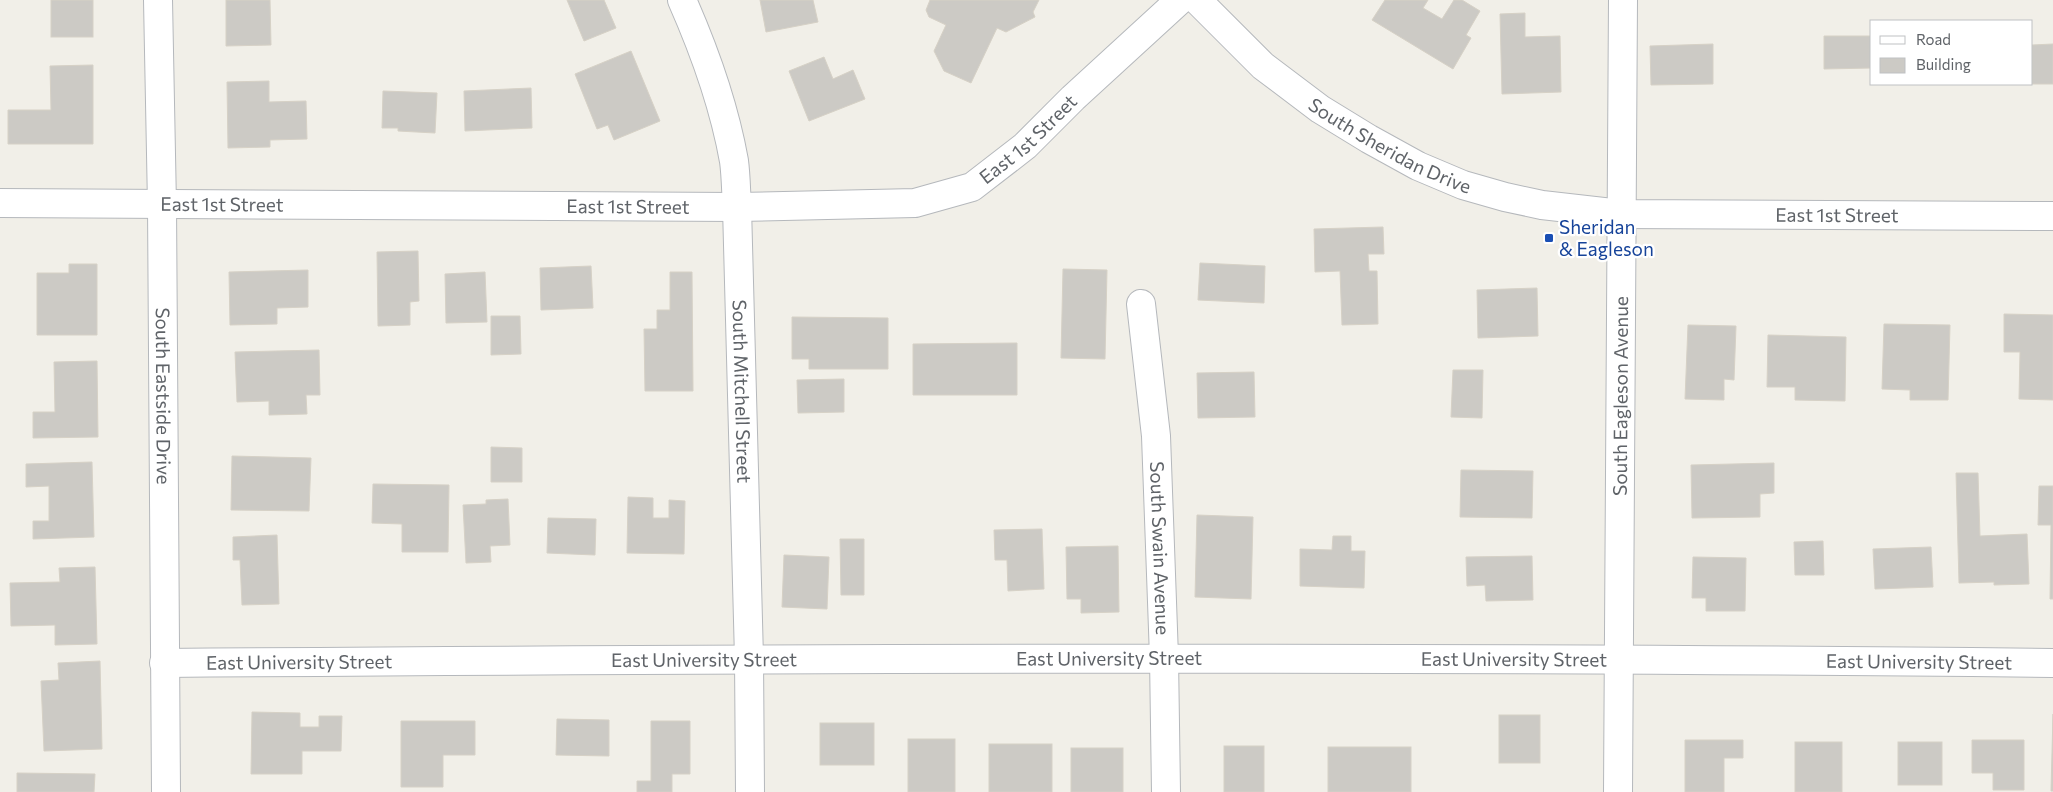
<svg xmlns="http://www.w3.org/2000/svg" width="2053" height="792" viewBox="0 0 2053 792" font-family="Commissioner,sans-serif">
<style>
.building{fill:#cccac5;stroke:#d6d1c6}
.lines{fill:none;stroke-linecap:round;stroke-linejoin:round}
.street-casing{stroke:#b5b8bc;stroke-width:30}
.street{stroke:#fff;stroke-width:28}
.transit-dot{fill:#1a4fb4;stroke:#fff;stroke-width:2}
.labels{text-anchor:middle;stroke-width:4.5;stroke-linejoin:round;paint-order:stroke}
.street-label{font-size:19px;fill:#5f6368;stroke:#fff}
.transit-label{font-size:19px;fill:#164399;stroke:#fff;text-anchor:start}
</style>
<rect width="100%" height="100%" fill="#f1efe8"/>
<g class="building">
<rect x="51" y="0" width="42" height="37"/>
<polygon points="226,0 270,0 271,45 226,46"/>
<polygon points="567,0 604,0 616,28 584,41"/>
<polygon points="760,0 813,0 818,22 766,32"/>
<polygon points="930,0 1039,0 1033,12 1035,17 1006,32 997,28 971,83 944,71 934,51 946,25 929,17 926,10"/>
<polygon points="1385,0 1428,0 1423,8 1442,19 1454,0 1462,0 1480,11 1466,35 1471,38 1453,69 1372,20"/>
<polygon points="1525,13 1525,37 1560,36 1561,92 1502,94 1500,14"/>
<polygon points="1824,36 1872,36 1872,68 1824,69"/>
<polygon points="1713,44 1713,84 1651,85 1650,46"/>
<polygon points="2053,44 2053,84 2028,84 2032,84 2032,45"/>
<polygon points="631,51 660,121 614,140 608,125 597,129 575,74"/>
<polygon points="824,57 833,79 853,70 865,99 809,121 789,71"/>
<polygon points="93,65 93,144 8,144 8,110 51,110 50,66"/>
<polygon points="269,81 269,102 306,101 307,139 270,140 270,147 228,148 227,82"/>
<polygon points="531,88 532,128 465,131 464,91"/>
<polygon points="383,91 437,93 435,133 398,131 398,128 382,128"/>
<polygon points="1383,227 1384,254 1368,254 1369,271 1377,271 1378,324 1342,325 1340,271 1315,272 1314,229"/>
<polygon points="418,251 419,301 410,302 410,325 378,326 377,252"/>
<polygon points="1200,263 1265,266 1264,303 1198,300"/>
<polygon points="69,264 97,264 97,335 37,335 37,273 69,273"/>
<polygon points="591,266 593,308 541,310 540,268"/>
<polygon points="1063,269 1107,270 1105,359 1061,358"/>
<polygon points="308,270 308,307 277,308 277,324 230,325 229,272"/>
<polygon points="485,272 487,322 446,323 445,274"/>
<polygon points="670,272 692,272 693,391 645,391 644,329 657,329 657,310 670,310"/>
<polygon points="1537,288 1538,336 1478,338 1477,290"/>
<polygon points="2004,314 2053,315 2053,400 2019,399 2020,352 2004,352"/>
<polygon points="491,316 520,316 521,354 491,355"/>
<polygon points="792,317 888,318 888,369 809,369 809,359 792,359"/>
<polygon points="1884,324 1950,325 1948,400 1910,400 1910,390 1882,389"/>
<polygon points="1688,325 1736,326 1734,380 1724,379 1724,400 1685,399"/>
<polygon points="1768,335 1846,337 1845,401 1795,400 1795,387 1767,387"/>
<polygon points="1017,343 1017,395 913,395 913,344"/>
<polygon points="319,350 320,395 306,395 307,414 269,415 269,401 237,402 235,352"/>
<polygon points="97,361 98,437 33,438 33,412 55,412 54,362"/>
<polygon points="1453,370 1483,370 1482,418 1451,417"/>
<polygon points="1254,372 1255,417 1198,418 1197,373"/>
<polygon points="844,379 844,412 798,413 797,380"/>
<polygon points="491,447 522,448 522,482 491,482"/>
<polygon points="232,456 311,458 309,511 231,510"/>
<polygon points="92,462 94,537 33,539 33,521 49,521 49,486 26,487 26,464"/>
<polygon points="1774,463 1774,493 1760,494 1760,517 1692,518 1691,465"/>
<polygon points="1461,470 1533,471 1532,518 1460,517"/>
<polygon points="1956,473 1978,473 1980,536 2027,534 2029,584 1994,585 1994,582 1959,583"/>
<polygon points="373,484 449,485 448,552 402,552 402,524 372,523"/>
<polygon points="2039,486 2053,486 2053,599 2050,599 2051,525 2038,525"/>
<polygon points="628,497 653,498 653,518 669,518 669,500 685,501 684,554 627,553"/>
<polygon points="508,499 510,545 490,546 491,562 466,563 463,505 486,504 486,500"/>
<polygon points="1197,515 1253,517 1251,599 1195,597"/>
<polygon points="548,518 596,519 595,555 547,553"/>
<polygon points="1042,529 1044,589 1008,591 1007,560 995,560 994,530"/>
<polygon points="277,535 279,604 242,605 240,560 233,560 233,537"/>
<polygon points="1333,536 1351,536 1351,551 1365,551 1364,588 1300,586 1300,549 1332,550"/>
<polygon points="840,539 864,539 864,595 841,595"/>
<polygon points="1823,541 1824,575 1795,575 1794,542"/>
<polygon points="1118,546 1119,612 1081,613 1081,599 1067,599 1066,547"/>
<polygon points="1931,547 1933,587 1875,589 1873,549"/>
<polygon points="784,555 829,557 827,609 782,607"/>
<polygon points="1532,556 1533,600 1486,601 1485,585 1467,586 1466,557"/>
<polygon points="1693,557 1746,558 1745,611 1706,611 1706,598 1692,598"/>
<polygon points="95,567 97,644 55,645 55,625 11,626 10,583 60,582 59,568"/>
<polygon points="100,661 102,749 44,751 41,681 59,680 58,663"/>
<polygon points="252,712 300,713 300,727 319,727 319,716 342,716 341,751 302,751 302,774 251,774"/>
<polygon points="2053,714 2053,791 2051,791"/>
<rect x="1499" y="715" width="41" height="48"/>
<polygon points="557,719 609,720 609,756 556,755"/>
<polygon points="401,721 475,721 475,755 443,755 443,787 401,787"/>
<polygon points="651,721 690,721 690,774 672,774 672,792 637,792 637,781 651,781"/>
<rect x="820" y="723" width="54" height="42"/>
<rect x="908" y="739" width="47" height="53"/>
<polygon points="1685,740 1743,740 1743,758 1724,758 1724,792 1685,792"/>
<polygon points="1972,740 2024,740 2024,790 1993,790 1993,773 1972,773"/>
<rect x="1795" y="742" width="47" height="50"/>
<rect x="1898" y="742" width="44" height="43"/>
<rect x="989" y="744" width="63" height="48"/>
<rect x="1224" y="746" width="40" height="46"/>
<rect x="1328" y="747" width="83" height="45"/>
<rect x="1071" y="748" width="52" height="44"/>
<polygon points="17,773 95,774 94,792 17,792"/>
</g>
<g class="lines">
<defs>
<g id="street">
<path id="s1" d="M158,0L162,205L166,792"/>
<path id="s2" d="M682,0C705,52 724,105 734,161C736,176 736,192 737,207L749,658L750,792"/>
<path id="s3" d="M1197,0L1263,66L1320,109L1369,139L1418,166L1463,185L1505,197L1542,205L1621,214L2053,216"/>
<path id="s4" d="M0,203L737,207L915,203L972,187L1025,146L1073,98L1180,0"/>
<path id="s5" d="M1141,304L1156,436L1164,657L1166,792"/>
<path id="s6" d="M164,663C794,658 1423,656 2053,663"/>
<path id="s7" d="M1618,792L1623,0"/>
</g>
</defs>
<use href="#street" class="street-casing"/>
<use href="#street" class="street"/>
</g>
<rect class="transit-dot" x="1544" y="233" width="10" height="10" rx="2.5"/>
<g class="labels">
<g class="street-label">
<text dy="7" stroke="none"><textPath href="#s4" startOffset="1048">East 1st Street</textPath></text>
<text dy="7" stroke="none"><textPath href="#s3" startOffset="244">South Sheridan Drive</textPath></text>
<text dy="7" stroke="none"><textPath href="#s4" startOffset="222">East 1st Street</textPath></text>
<text dy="7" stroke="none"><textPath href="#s4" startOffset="628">East 1st Street</textPath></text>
<text dy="7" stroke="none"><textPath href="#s3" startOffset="704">East 1st Street</textPath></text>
<text dy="7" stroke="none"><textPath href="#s2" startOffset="400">South Mitchell Street</textPath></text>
<text dy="7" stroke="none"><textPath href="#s1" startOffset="396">South Eastside Drive</textPath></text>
<text dy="7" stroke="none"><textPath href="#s7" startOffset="396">South Eagleson Avenue</textPath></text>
<text dy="7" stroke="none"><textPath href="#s5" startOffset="245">South Swain Avenue</textPath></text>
<text dy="7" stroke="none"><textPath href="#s6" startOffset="945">East University Street</textPath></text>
<text dy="7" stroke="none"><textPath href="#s6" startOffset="1350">East University Street</textPath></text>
<text dy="7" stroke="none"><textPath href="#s6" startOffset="540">East University Street</textPath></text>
<text dy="7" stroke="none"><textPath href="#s6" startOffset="1755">East University Street</textPath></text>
<text dy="7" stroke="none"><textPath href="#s6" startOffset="135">East University Street</textPath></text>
</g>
<g class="transit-label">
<text x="1559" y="234">Sheridan<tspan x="1559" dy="22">&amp; Eagleson</tspan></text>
</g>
</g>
<rect x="1870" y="20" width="162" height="65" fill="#ffffff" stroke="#bfc1c3"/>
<rect x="1880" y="36" width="25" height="8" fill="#ffffff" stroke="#bfc1c3"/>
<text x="1916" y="45" font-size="15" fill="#5f6368">Road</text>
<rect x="1880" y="58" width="25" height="15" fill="#cccac5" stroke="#bfc1c3"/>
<text x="1916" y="70" font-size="15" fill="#5f6368">Building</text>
</svg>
